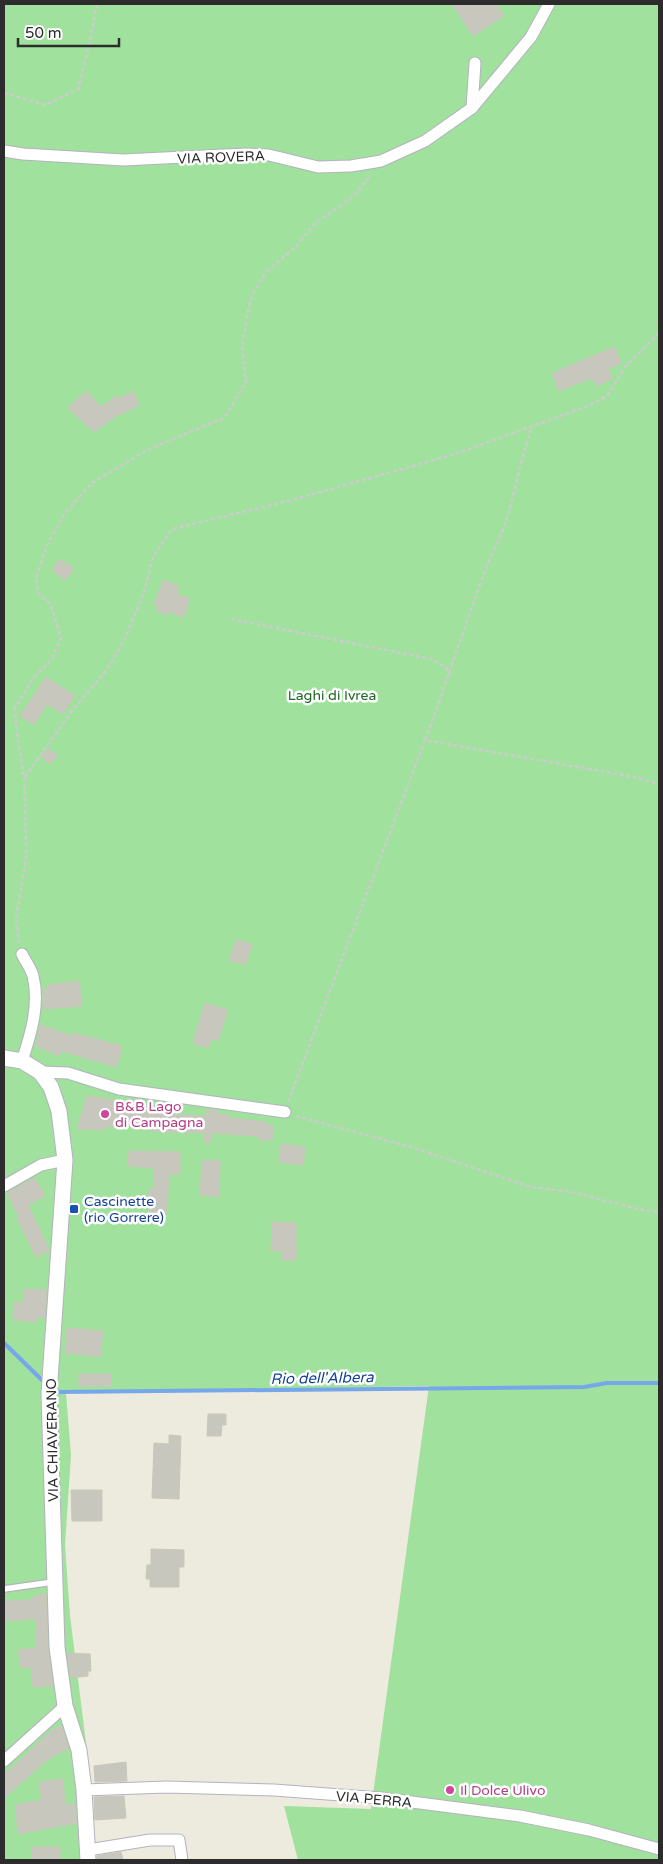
<svg xmlns="http://www.w3.org/2000/svg" width="663" height="1864" viewBox="0 0 663 1864" font-family="'Varela Round',sans-serif">
<style>
.green{fill:#9fe19d}
.lines{fill:none;stroke-linecap:round;stroke-linejoin:round}
.stream{stroke:#76a7eb;stroke-width:4}
.building{fill:#c8c7be;stroke:#c8c8b8}
.lane-casing{stroke:#b4b2bf;stroke-width:8}
.street-casing{stroke:#b4b2bf;stroke-width:13}
.secondary-casing{stroke:#b4b2bf;stroke-width:17}
.path{stroke:#ccc;stroke-width:2.5;stroke-dasharray:4 2.5;stroke-linecap:butt}
.lane{stroke:#fff;stroke-width:5.5}
.street{stroke:#fff;stroke-width:11}
.secondary{stroke:#fff;stroke-width:15}
.hotel-dot{fill:#d1479c;stroke:#fff;stroke-width:2}
.transit-dot{fill:#1a4fb4;stroke:#fff;stroke-width:2}
.labels{text-anchor:middle;stroke-width:5;stroke-linejoin:round;paint-order:stroke}
.street-label{font-size:14px;fill:#2c2c2c;stroke:#fff}
.park-label{font-size:14px;fill:#1d6725;stroke:#fff}
.hotel-label{font-size:14px;fill:#b23c85;stroke:#fff;text-anchor:start}
.transit-label{font-size:14px;fill:#164399;stroke:#fff;text-anchor:start}
.water-label{font-size:15px;font-style:italic;fill:#124199;stroke:#fff}
</style>
<rect width="100%" height="100%" fill="#edebde"/>
<polygon class="green" points="4,4 659,4 659,1860 298,1860 284,1806 371,1809 429,1386 66,1393 71,1455 65,1545 70,1616 92,1790 93,1860 4,1860"/>
<g class="lines">
<g class="stream">
<polyline points="4,1343 45,1383"/>
<polyline points="53,1388 59,1392 584,1387 607,1383 659,1383"/>
</g>
</g>
<g class="building">
<polygon points="452,4 496,4 504,16 473,36"/>
<polygon points="614,347 621,363 608,369 612,379 596,386 592,378 559,391 552,373"/>
<polygon points="86,391 101,407 116,396 118,399 133,391 139,405 122,414 119,414 94,432 68,408"/>
<polygon points="60,559 74,569 65,580 52,570"/>
<polygon points="163,580 179,586 176,593 190,599 183,618 169,611 168,615 156,611 159,606 154,605"/>
<polygon points="46,677 75,696 63,714 47,704 34,725 20,716"/>
<polygon points="48,749 58,755 50,764 41,757"/>
<polygon points="236,940 252,944 246,964 229,961"/>
<polygon points="79,981 82,1006 43,1009 43,989 48,989 47,985"/>
<polygon points="205,1003 228,1010 218,1041 211,1039 208,1048 193,1043"/>
<polygon points="40,1025 72,1036 73,1033 122,1046 117,1067 61,1051 59,1056 36,1046"/>
<polygon points="87,1096 128,1102 129,1099 141,1100 140,1104 153,1104 153,1113 206,1116 207,1110 218,1110 217,1114 230,1115 229,1118 266,1122 266,1125 273,1126 272,1140 259,1140 259,1136 212,1133 210,1143 204,1142 205,1133 160,1132 127,1126 127,1128 105,1126 104,1130 77,1129"/>
<polygon points="281,1144 305,1147 303,1165 279,1162"/>
<polygon points="129,1151 180,1152 180,1174 169,1175 167,1213 148,1212 149,1189 154,1189 154,1168 128,1166"/>
<polygon points="202,1160 220,1161 219,1197 200,1195"/>
<polygon points="35,1178 45,1196 28,1205 49,1250 36,1257 17,1218 19,1217 7,1193"/>
<polygon points="272,1222 296,1223 296,1260 282,1260 282,1251 271,1251"/>
<polygon points="24,1289 47,1290 45,1318 37,1317 37,1322 13,1320 14,1302 23,1303"/>
<polygon points="67,1328 103,1331 100,1357 65,1353"/>
<rect x="79" y="1374" width="32" height="12"/>
<polygon points="208,1414 226,1414 226,1425 222,1425 221,1436 207,1436"/>
<polygon points="169,1435 181,1436 179,1499 152,1498 154,1443 169,1444"/>
<polygon points="71,1490 102,1490 102,1521 72,1521"/>
<polygon points="151,1549 184,1550 184,1567 179,1567 179,1587 150,1587 150,1579 146,1579 147,1565 151,1565"/>
<polygon points="38,1594 46,1594 48,1647 53,1686 33,1687 31,1667 21,1668 18,1650 36,1648 37,1619 4,1621 4,1601 32,1600 33,1597 38,1596"/>
<polygon points="67,1653 90,1654 91,1671 88,1671 88,1676 71,1678"/>
<polygon points="61,1725 69,1748 47,1760 4,1798 4,1775 50,1732"/>
<polygon points="126,1762 127,1781 95,1782 94,1766"/>
<polygon points="63,1779 65,1805 75,1804 77,1823 18,1834 15,1805 42,1800 39,1782"/>
<polygon points="124,1796 126,1818 95,1820 94,1797"/>
<rect x="32" y="1847" width="28" height="13"/>
<polygon points="121,1852 123,1860 97,1860 97,1856"/>
</g>
<g class="lines">
<defs>
<polyline id="lane" points="4,1589 53,1582"/>
<g id="street">
<polyline points="472,108 475,63"/>
<polyline points="4,151 23,154 123,160 246,154 269,155 318,167 351,166 381,161 425,141 472,108 531,37 549,4"/>
<path d="M22,1061C31,1034 40,1004 33,976C31,968 25,961 22,954"/>
<polyline points="40,1072 68,1073 119,1089 285,1112"/>
<polyline points="4,1186 41,1165 65,1160"/>
<polyline points="4,1761 65,1706"/>
<polyline points="84,1790 167,1787 274,1790 381,1798 520,1816 589,1830 659,1849"/>
<polyline points="88,1850 150,1840 179,1840 182,1860"/>
</g>
<polyline id="secondary" points="4,1058 22,1061 40,1072 51,1087 59,1111 65,1160 49,1394 57,1647 65,1706 79,1750 84,1790 88,1860"/>
</defs>
<use href="#lane" class="lane-casing"/>
<use href="#street" class="street-casing"/>
<use href="#secondary" class="secondary-casing"/>
<g class="path">
<polyline points="4,93 46,105 78,89 89,46 97,4"/>
<polyline points="231,619 431,659 446,667 450,675"/>
<path d="M425,740C446,684 464,627 485,571C490,557 498,543 503,529C515,496 520,460 532,427"/>
<polyline points="25,777 71,712 106,671 124,641 144,592 153,557 172,529 292,500 455,454 588,406 608,395 624,368 659,333"/>
<polyline points="19,943 16,918 26,859 26,837 24,778 16,727 15,708 34,677 52,659 61,638 51,605 38,593 36,577 47,545 66,512 92,483 149,449 224,418 246,382 242,346 249,305 254,291 266,272 296,246 315,223 354,196 371,175"/>
<polyline points="288,1102 425,740 635,777 659,784"/>
<polyline points="296,1116 411,1147 531,1187 572,1192 638,1209 659,1212"/>
</g>
<use href="#lane" class="lane"/>
<use href="#street" class="street"/>
<use href="#secondary" class="secondary"/>
</g>
<g class="hotel-dot">
<circle cx="105" cy="1114" r="5"/>
<circle cx="450" cy="1790" r="5"/>
</g>
<rect class="transit-dot" x="69" y="1204" width="10" height="10" rx="2.5"/>
<g class="labels">
<g class="street-label">
<text transform="translate(221 157) rotate(-2)" y="5">VIA ROVERA</text>
<text transform="translate(52 1440) rotate(-91)" y="5">VIA CHIAVERANO</text>
<text transform="translate(374 1799) rotate(5)" y="5">VIA PERRA</text>
</g>
<g class="park-label">
<text x="332" y="700">Laghi di Ivrea</text>
</g>
<g class="hotel-label">
<text x="115" y="1111">B&amp;B Lago<tspan x="115" dy="16">di Campagna</tspan></text>
<text x="460" y="1795">Il Dolce Ulivo</text>
</g>
<g class="transit-label">
<text x="84" y="1206">Cascinette<tspan x="84" dy="16">(rio Gorrere)</tspan></text>
</g>
<g class="water-label">
<text transform="translate(322 1378) rotate(-1)" y="5">Rio dell'Albera</text>
</g>
</g>
<rect width="663" height="1864" fill="none" stroke="#2c2c2c" stroke-width="10"/>
<path d="M18 38v8h101v-8" fill="none" stroke="#2c2c2c" stroke-width="2.5"/>
<text x="25" y="38" font-size="15" fill="#2c2c2c" stroke="#ffffff" stroke-width="4" paint-order="stroke">50 m</text>
</svg>
